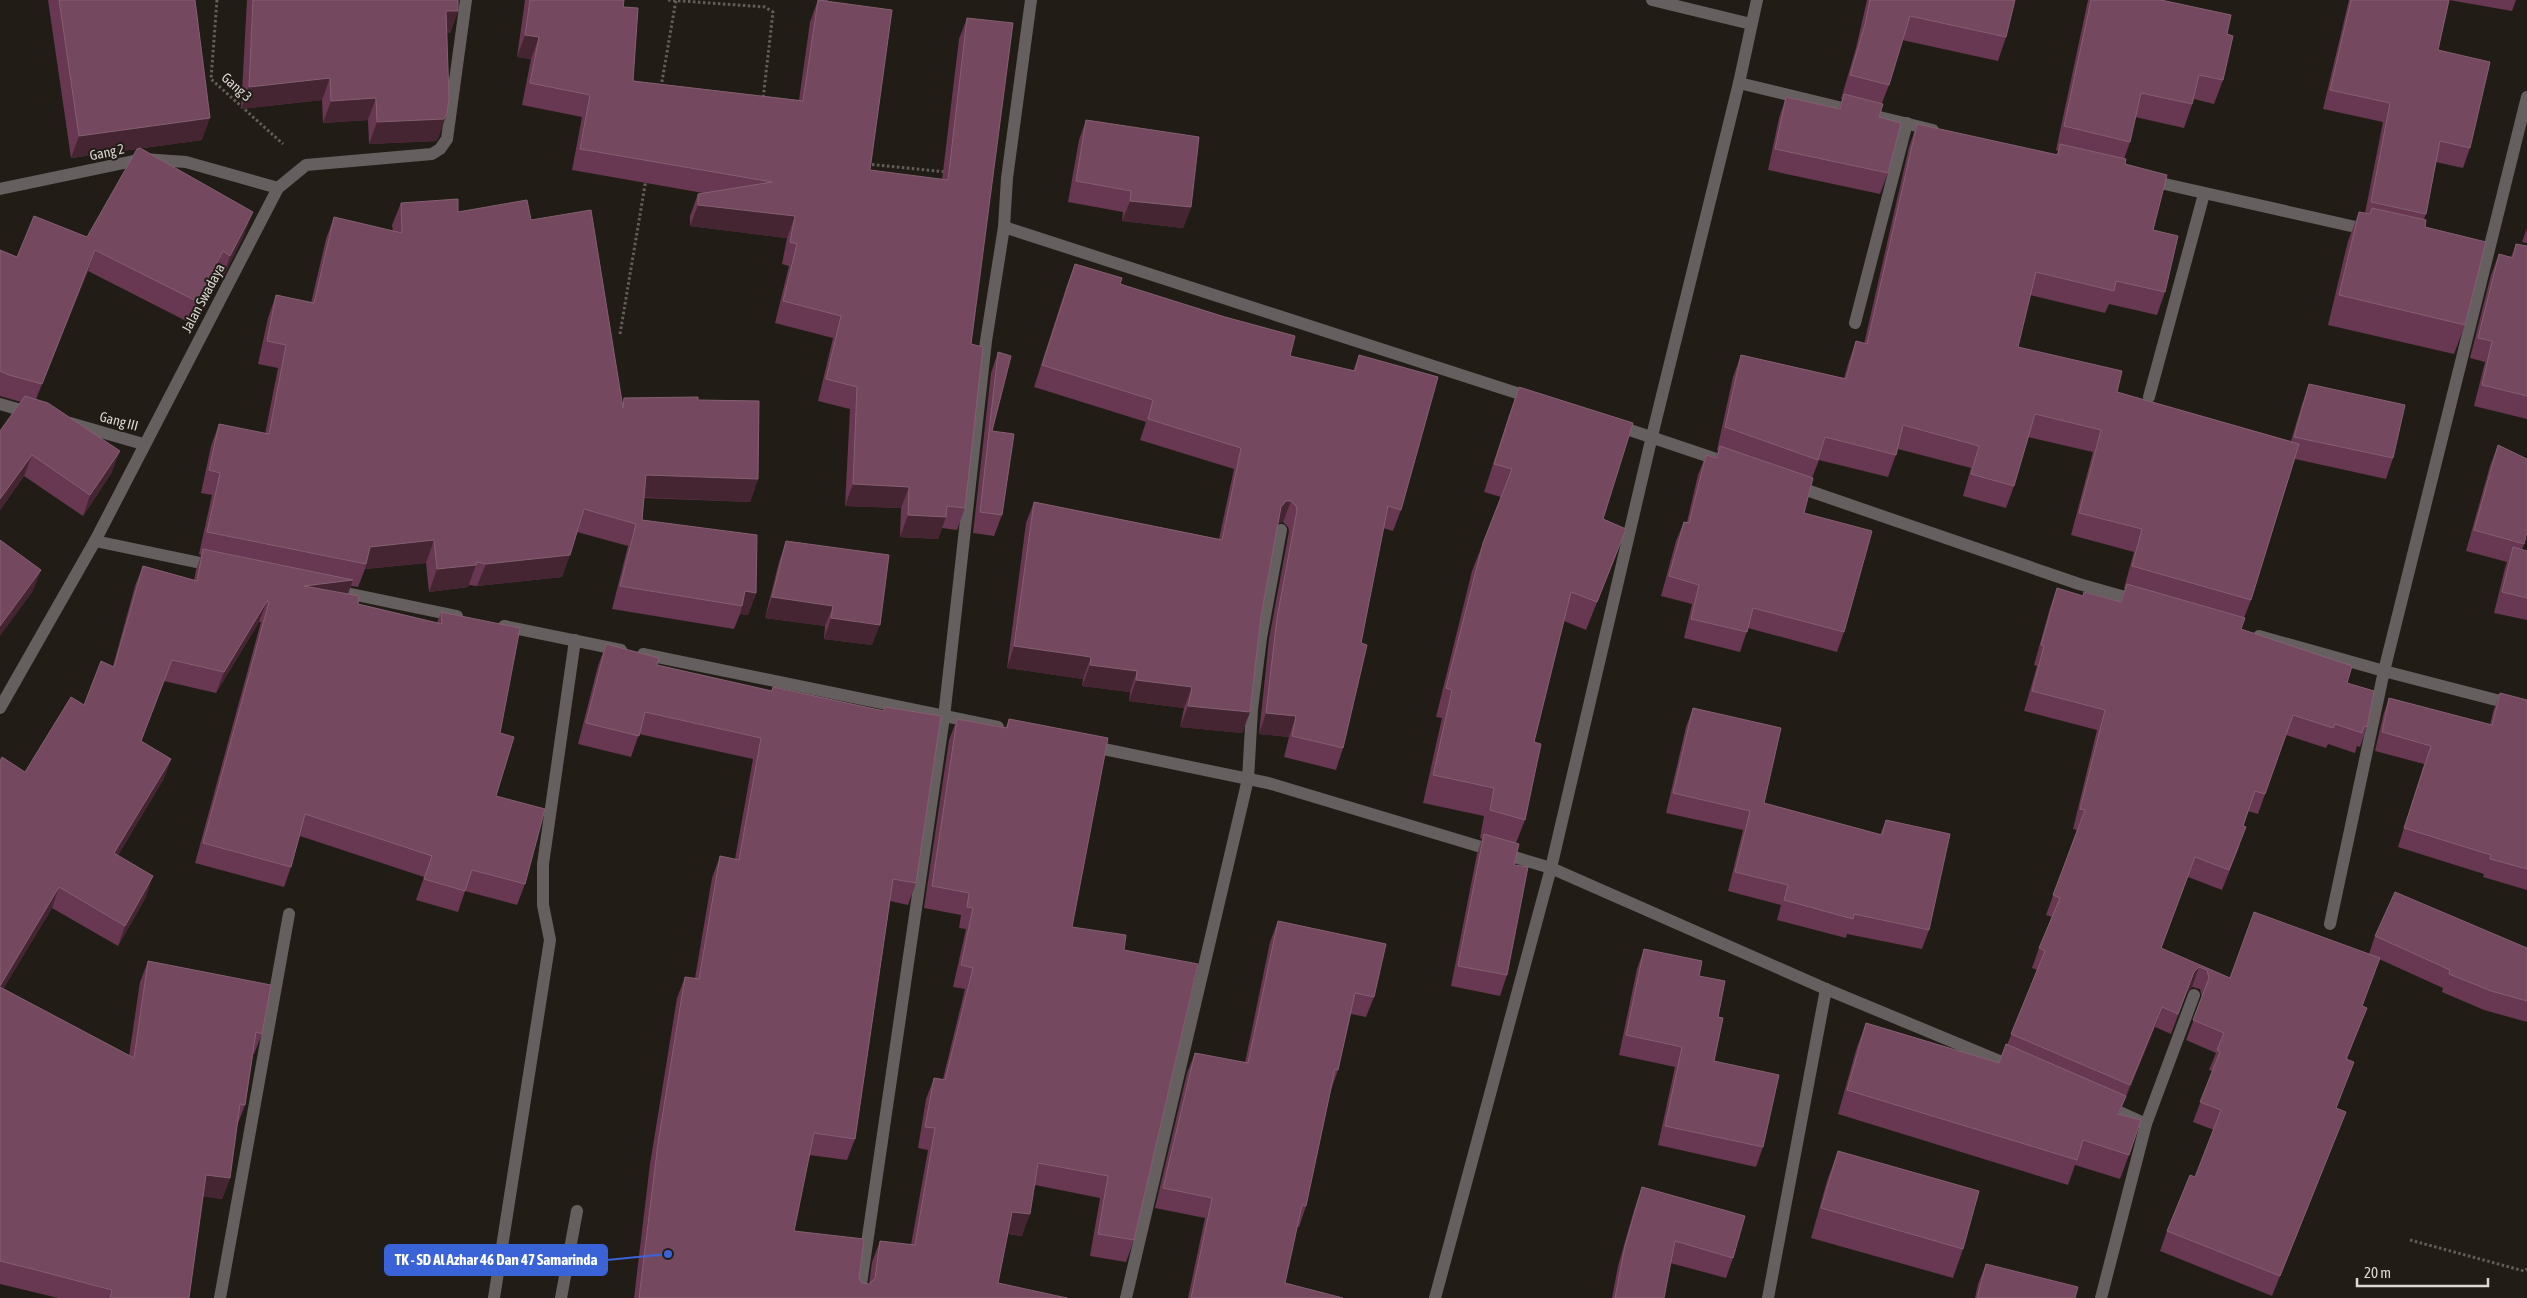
<svg xmlns="http://www.w3.org/2000/svg" width="2527" height="1298" viewBox="0 0 2527 1298" font-family="'Asap Condensed',sans-serif">
<style>
.lines{fill:none;stroke-linecap:round;stroke-linejoin:round}
.path{stroke:#625e58;stroke-width:3;stroke-dasharray:2.5 2.5;stroke-linecap:butt}
.minor{stroke:#65605f;stroke-width:12}
.wall{fill:#683751}
.shaded-wall{fill:#462533}
.building{fill:#74495f;stroke:#845f71}
.labels{text-anchor:middle;stroke-width:4;stroke-linejoin:round;paint-order:stroke}
.street-label{font-size:14px;fill:#dcd9d4;stroke:#211d16}
.leader{fill:none;stroke:#3a63d7;stroke-width:2}
.callout-dot{fill:#3a63d7;stroke:#211d16;stroke-width:2}
.callout{fill:#3a63d7;stroke:#3a63d7;stroke-width:2}
.callout-label{font-size:15px;text-anchor:middle;font-weight:bold;fill:#fff}
</style>
<rect width="100%" height="100%" fill="#211d16"/>
<g class="lines">
<g class="path">
<polyline points="217,0 211,79 283,144"/>
<polyline points="668,0 765,7 773,12 763,99"/>
<polyline points="661,87 676,0"/>
<polyline points="867,164 947,172"/>
<polyline points="620,334 646,179"/>
<polyline points="2410,1240 2524,1271 2527,1269"/>
</g>
<g class="minor">
<polyline points="1652,0 1751,24"/>
<polyline points="1739,83 1933,130"/>
<polyline points="2147,180 2369,230"/>
<polyline points="0,189 143,159 186,162 278,188"/>
<polyline points="1004,227 1532,398"/>
<polyline points="1855,323 1907,123"/>
<polyline points="2149,397 2204,194"/>
<polyline points="0,404 31,413"/>
<polyline points="70,423 143,444"/>
<polyline points="1615,425 1722,461"/>
<polyline points="1795,486 2079,584 2139,601"/>
<polyline points="95,541 215,566"/>
<polyline points="332,590 457,616"/>
<polyline points="504,626 621,650"/>
<polyline points="2259,636 2384,671 2527,708"/>
<polyline points="643,654 998,727"/>
<polyline points="0,708 95,541 278,188 306,165 432,154 440,149 447,139 466,0"/>
<polyline points="1089,746 1268,783 1551,868 1826,989 2014,1067"/>
<polyline points="2330,924 2384,671 2527,97"/>
<polyline points="2146,1124 2194,995"/>
<polyline points="220,1298 289,914"/>
<polyline points="494,1298 550,940 543,905 543,864 575,640"/>
<polyline points="561,1298 577,1211"/>
<polyline points="859,1298 944,717 986,341 1004,227 1007,178 1031,0"/>
<polyline points="1126,1298 1248,779 1252,709 1261,638 1281,530"/>
<polyline points="1435,1298 1551,868 1652,436 1739,83 1757,0"/>
<polyline points="1768,1298 1826,989"/>
<polyline points="2101,1298 2146,1124 2104,1105"/>
</g>
</g>
<g class="wall">
<polygon points="48,0 195,0 202,140 71,158"/>
<polygon points="247,0 458,0 458,11 450,33 447,33 439,136 436,141 369,144 368,120 323,123 322,100 241,109"/>
<polygon points="525,0 624,0 623,7 633,81 799,100 810,22 818,0 828,0 870,170 942,180 959,39 967,18 971,344 965,508 957,530 942,528 938,539 900,537 901,508 845,506 850,409 818,401 833,338 775,323 789,266 782,264 787,238 690,226 690,216 698,194 703,193 572,170 582,117 522,105 531,59 517,57"/>
<polygon points="1867,0 2015,0 2006,37 1998,61 1902,40 1889,85 1882,103 1879,117 1888,173 1880,194 1768,170 1779,118 1786,97 1839,109 1842,99 1841,99 1856,48"/>
<polygon points="2088,0 2161,0 2227,34 2223,80 2214,104 2194,99 2184,128 2135,117 2130,142 2124,159 2125,164 2153,230 2165,292 2157,315 2109,304 2105,313 2030,295 2018,347 2117,392 2291,441 2302,404 2309,384 2393,458 2386,479 2295,459 2251,600 2244,618 2241,629 2347,683 2367,727 2360,747 2357,746 2355,753 2328,744 2326,748 2286,735 2258,814 2248,811 2243,826 2239,847 2222,890 2188,877 2161,949 2230,978 2369,954 2375,936 2527,948 2527,1022 2484,1010 2442,992 2443,988 2379,959 2362,1006 2367,1008 2347,1059 2336,1109 2338,1132 2272,1296 2160,1251 2167,1231 2195,1177 2214,1130 2193,1122 2212,1071 2209,1070 2216,1053 2186,1040 2202,998 2200,989 2192,987 2187,992 2171,1034 2155,1027 2119,1114 2129,1155 2120,1179 2075,1165 2068,1185 1838,1114 1857,1047 1866,1023 1999,1063 2007,1045 2037,970 2032,968 2039,948 2052,917 2046,915 2077,830 2073,829 2097,730 2024,711 2037,666 2034,665 2050,608 2057,588 2083,596 2120,602 2125,589 2124,588 2134,552 2071,535 2093,452 2028,437 2014,486 2006,508 1963,496 1971,468 1898,449 1888,477 1819,460 1812,478 1804,513 1844,632 1837,652 1748,628 1740,652 1684,638 1692,604 1661,596 1676,541 1684,522 1687,522 1698,475 1706,455 1716,457 1718,450 1717,450 1733,377 1741,355 1844,378 1848,364 1856,341 1864,344 1909,147 1917,124 2056,155 2058,151 2056,150"/>
<polygon points="2349,0 2516,0 2512,11 2449,0 2438,50 2470,148 2463,168 2436,162 2426,214 2424,219 2425,227 2465,325 2454,354 2328,325 2348,241 2359,212 2365,213 2383,122 2323,109"/>
<polygon points="1086,120 1191,207 1183,228 1122,221 1123,212 1068,202 1079,140"/>
<polygon points="401,203 458,212 531,220 622,404 624,398 698,400 758,479 750,502 644,498 642,520 756,593 748,615 740,614 734,629 612,609 628,546 577,532 562,577 477,586 469,585 468,587 429,592 426,563 365,569 358,587 351,586 348,594 358,604 437,623 441,612 500,733 496,796 525,884 517,905 465,891 458,912 416,900 424,877 300,836 291,867 284,887 195,863 261,622 259,622 216,693 164,681 141,741 171,759 163,780 118,855 146,897 118,946 52,908 3,989 129,1056 140,982 148,961 262,1034 254,1054 253,1054 245,1105 237,1126 230,1178 222,1199 203,1196 189,1298 58,1298 0,1284 0,761 25,772 84,705 113,666 135,586 143,566 194,580 196,570 201,555 199,554 212,495 201,493 211,446 219,424 265,434 278,368 258,364 268,318 276,295 311,303 326,239 334,217 393,231 392,225"/>
<polygon points="2527,228 2527,243 2522,242"/>
<polygon points="245,233 223,277 215,272 190,323 88,271 36,399 112,472 83,516 24,476 0,510 0,431 21,402 0,396 0,250 17,257 87,237"/>
<polygon points="2516,244 2527,246 2527,419 2474,406 2485,362 2470,358 2491,275 2499,254 2511,257"/>
<polygon points="1075,264 1290,356 1353,371 1359,355 1401,510 1393,531 1383,528 1361,643 1343,748 1336,770 1284,757 1289,737 1259,734 1269,639 1289,531 1288,527 1283,522 1278,523 1261,616 1250,712 1242,733 1180,727 1184,708 1129,701 1130,692 1082,686 1083,679 1007,668 1026,523 1034,502 1219,539 1234,469 1140,440 1146,422 1034,387 1067,285"/>
<polygon points="998,352 992,431 1002,515 994,536 973,533 991,373"/>
<polygon points="1519,387 1603,519 1615,557 1586,630 1564,621 1534,742 1525,820 1516,843 1507,975 1500,996 1451,986 1477,854 1482,839 1480,838 1484,816 1423,803 1442,718 1436,717 1472,571 1501,497 1484,492 1509,415"/>
<polygon points="2498,445 2524,544 2522,550 2527,551 2527,620 2494,613 2505,568 2507,562 2466,551 2490,466"/>
<polygon points="786,541 872,645 824,639 825,626 765,618 779,562"/>
<polygon points="606,644 657,665 771,691 773,687 884,711 885,707 916,883 908,905 890,901 855,1139 847,1160 809,1155 794,1231 859,1279 862,1283 869,1284 872,1262 880,1241 911,1245 928,1150 918,1148 926,1099 934,1078 943,1079 965,989 953,987 966,929 959,928 961,915 924,908 949,740 957,719 1006,727 1009,719 1072,927 1124,950 1134,1240 1126,1262 1090,1256 1100,1198 1035,1185 1022,1236 1008,1234 998,1283 1067,1298 634,1298 650,1164 677,998 685,977 695,978 712,878 720,856 735,859 753,759 639,734 631,757 578,744 598,666"/>
<polygon points="2500,693 2527,700 2527,890 2483,877 2484,874 2398,847 2424,764 2375,751 2383,716 2389,698 2490,725 2493,712"/>
<polygon points="1693,708 1764,803 1880,835 1886,820 1929,930 1922,949 1847,934 1846,938 1777,920 1781,905 1728,891 1743,830 1666,813 1686,727"/>
<polygon points="1278,921 1374,997 1366,1017 1351,1014 1338,1070 1331,1090 1306,1206 1299,1227 1297,1226 1285,1283 1343,1298 1188,1298 1205,1218 1155,1208 1187,1073 1195,1053 1245,1063 1270,942"/>
<polygon points="1644,949 1699,976 1718,1017 1714,1061 1763,1147 1756,1167 1658,1145 1675,1067 1619,1055 1637,969"/>
<polygon points="1838,1151 1963,1249 1953,1278 1811,1238 1827,1181"/>
<polygon points="1642,1187 1733,1258 1726,1278 1670,1263 1664,1298 1612,1298 1618,1266 1635,1207"/>
<polygon points="1986,1264 2075,1298 1975,1298 1978,1284"/>
</g>
<g class="shaded-wall">
<polygon points="446,11 458,11 450,33 438,33"/>
<polygon points="525,35 539,37 531,59 517,57"/>
<polygon points="330,78 322,100 241,109 249,87"/>
<polygon points="376,98 368,120 323,123 331,101"/>
<polygon points="447,114 439,136 436,141 369,144 377,122"/>
<polygon points="210,118 202,140 71,158 79,136"/>
<polygon points="1130,201 1191,207 1183,228 1122,221"/>
<polygon points="698,205 795,216 787,238 690,226"/>
<polygon points="253,212 245,233 223,277 230,256"/>
<polygon points="95,250 88,271 34,405 42,384"/>
<polygon points="223,251 215,272 190,323 198,302"/>
<polygon points="120,451 112,472 83,516 90,495"/>
<polygon points="32,455 24,476 0,510 0,499"/>
<polygon points="646,475 758,479 750,502 638,497"/>
<polygon points="853,484 909,487 901,508 845,506"/>
<polygon points="1286,501 1291,501 1283,522 1278,523 1281,507"/>
<polygon points="908,515 946,517 938,539 900,537"/>
<polygon points="434,540 426,563 365,569 370,547"/>
<polygon points="570,555 562,577 477,586 486,564"/>
<polygon points="476,565 468,587 429,592 437,569"/>
<polygon points="41,570 33,591 0,636 0,626"/>
<polygon points="353,580 345,601 304,586"/>
<polygon points="745,591 756,593 748,615 740,614 742,606"/>
<polygon points="772,597 833,606 825,626 765,618"/>
<polygon points="267,601 259,622 216,693 224,672"/>
<polygon points="831,618 880,625 872,645 824,639"/>
<polygon points="1014,646 1091,657 1083,679 1007,668"/>
<polygon points="1090,665 1137,671 1130,692 1082,686"/>
<polygon points="1136,680 1192,687 1184,708 1129,701"/>
<polygon points="1188,706 1250,712 1242,733 1180,727"/>
<polygon points="1266,713 1296,716 1289,737 1259,734"/>
<polygon points="171,759 163,780 107,874 114,853"/>
<polygon points="153,876 146,897 118,946 125,926"/>
<polygon points="59,887 52,908 0,994 0,986"/>
<polygon points="2199,967 2192,987 2187,992 2171,1034 2194,972"/>
<polygon points="2162,1007 2155,1027 2123,1105 2130,1085"/>
<polygon points="2367,1008 2359,1028 2339,1079 2346,1059"/>
<polygon points="206,1175 230,1178 222,1199 199,1196"/>
<polygon points="1012,1212 1030,1214 1022,1236 1004,1233"/>
</g>
<g class="building">
<polygon points="59,0 195,0 210,118 79,136"/>
<polygon points="253,0 458,0 458,11 446,11 449,98 447,114 444,119 377,122 376,98 331,101 330,78 249,87"/>
<polygon points="530,0 624,0 623,7 638,8 633,81 803,101 818,0 892,10 870,170 948,180 967,18 1013,23 971,344 983,347 965,508 947,506 946,517 908,515 909,487 853,484 857,387 826,379 841,316 783,301 797,244 790,242 795,216 698,205 698,194 772,182 580,149 590,95 530,83 539,37 525,35"/>
<polygon points="1870,0 2015,0 2006,37 1910,16 1889,85 1850,75 1865,24"/>
<polygon points="2091,0 2161,0 2231,15 2227,34 2233,36 2223,80 2199,75 2192,104 2141,93 2130,142 2064,126"/>
<polygon points="2351,0 2449,0 2438,50 2490,62 2470,148 2440,141 2426,214 2371,202 2390,103 2330,90"/>
<polygon points="1844,94 1883,104 1879,117 1901,123 1888,173 1775,149 1786,97 1840,109"/>
<polygon points="1086,120 1199,137 1191,207 1130,201 1131,191 1076,181"/>
<polygon points="1917,124 2058,155 2060,144 2126,159 2125,164 2167,175 2153,230 2178,236 2165,292 2116,281 2114,291 2036,272 2018,347 2122,371 2117,392 2299,444 2251,600 2132,566 2142,529 2079,513 2101,430 2035,414 2014,486 1971,474 1979,446 1903,425 1896,455 1825,437 1818,460 1725,427 1741,355 1846,379 1856,341 1867,344"/>
<polygon points="140,148 253,212 230,256 223,251 198,302 95,250 42,384 9,375 0,371 0,250 17,257 34,216 87,237 137,149"/>
<polygon points="458,199 458,212 527,200 531,220 591,210 623,408 624,398 698,397 698,400 759,401 758,479 646,475 642,520 757,535 756,593 745,591 742,606 620,586 636,524 584,509 570,555 486,564 477,562 476,565 437,569 434,540 370,547 366,564 207,532 220,473 209,470 219,424 269,434 286,345 267,341 276,295 314,303 334,217 402,233 401,203"/>
<polygon points="2372,208 2426,220 2425,227 2486,242 2465,325 2339,295 2359,212 2370,214"/>
<polygon points="2516,244 2527,246 2527,396 2482,385 2492,341 2478,338 2499,254 2513,258"/>
<polygon points="1075,264 1122,278 1120,284 1225,317 1295,336 1290,356 1355,371 1359,355 1438,377 1401,510 1388,506 1361,643 1367,645 1343,748 1292,736 1296,716 1266,713 1277,618 1297,510 1296,506 1291,501 1286,501 1281,507 1261,616 1250,712 1188,706 1192,687 1136,680 1137,671 1090,665 1091,657 1014,646 1034,502 1222,540 1241,448 1148,419 1153,400 1042,365"/>
<polygon points="998,352 1011,356 992,431 1014,434 1002,515 980,512"/>
<polygon points="2309,384 2405,405 2393,458 2294,437"/>
<polygon points="1519,387 1633,423 1603,519 1626,529 1597,602 1571,592 1534,742 1541,744 1525,820 1490,810 1494,788 1433,775 1452,690 1446,688 1483,543 1512,469 1494,464"/>
<polygon points="25,396 48,403 120,451 90,495 32,455 0,499 0,431"/>
<polygon points="2498,445 2527,459 2527,532 2524,544 2474,530"/>
<polygon points="1720,446 1813,478 1804,513 1872,531 1844,632 1753,608 1747,632 1691,619 1699,585 1669,576 1684,522 1689,523 1706,455 1717,458"/>
<polygon points="0,540 41,570 0,626"/>
<polygon points="786,541 889,555 880,625 831,618 833,606 772,597"/>
<polygon points="2513,547 2527,551 2527,598 2502,592"/>
<polygon points="203,549 353,580 304,586 359,596 358,604 442,624 441,612 520,628 500,733 514,737 496,796 545,809 525,884 472,870 465,891 424,879 432,856 305,814 291,867 203,843 269,602 267,601 224,672 172,660 141,741 171,759 114,853 153,876 125,926 59,887 0,986 0,761 2,757 25,772 71,697 84,705 101,661 114,667 143,566 197,581"/>
<polygon points="2127,584 2245,618 2241,629 2352,666 2347,683 2374,691 2367,727 2364,726 2362,733 2335,724 2333,728 2293,715 2265,794 2255,791 2243,826 2246,827 2229,870 2195,857 2161,948 2230,978 2254,912 2380,958 2362,1006 2367,1008 2346,1059 2354,1062 2336,1108 2346,1112 2280,1276 2167,1231 2190,1175 2195,1177 2221,1110 2200,1102 2220,1052 2217,1050 2224,1033 2193,1020 2209,978 2207,970 2199,967 2194,972 2178,1014 2162,1007 2130,1085 2011,1034 2045,951 2039,948 2060,898 2053,895 2085,810 2080,809 2105,710 2032,691 2044,646 2041,645 2057,588 2083,596 2084,592 2121,602"/>
<polygon points="606,644 659,658 657,665 772,691 773,687 884,711 885,707 941,716 916,883 893,879 855,1139 814,1133 794,1231 864,1239 859,1279 862,1283 869,1284 875,1278 880,1241 915,1245 935,1128 925,1127 934,1078 945,1080 973,968 961,965 973,908 967,907 969,893 932,886 957,719 1007,728 1009,719 1108,738 1072,927 1126,935 1124,950 1198,964 1134,1240 1098,1234 1108,1176 1038,1163 1030,1214 1012,1212 998,1283 1067,1298 639,1298 658,1143 685,977 699,979 720,856 739,860 761,738 645,712 639,736 586,723"/>
<polygon points="2500,693 2527,700 2527,869 2490,859 2491,855 2404,828 2431,746 2382,732 2389,698 2492,725"/>
<polygon points="1693,708 1781,728 1764,803 1882,835 1886,820 1950,834 1929,930 1854,914 1853,919 1784,900 1788,885 1735,872 1750,811 1673,793"/>
<polygon points="1484,834 1519,844 1514,865 1528,867 1507,975 1458,966"/>
<polygon points="2395,892 2527,948 2527,1001 2491,991 2449,974 2450,970 2375,936"/>
<polygon points="1278,921 1386,944 1374,997 1355,993 1338,1070 1335,1069 1306,1206 1302,1205 1285,1283 1343,1298 1191,1298 1212,1198 1163,1188 1195,1053 1248,1063"/>
<polygon points="1644,949 1702,961 1699,976 1725,981 1718,1017 1723,1018 1714,1061 1779,1075 1763,1147 1665,1126 1682,1047 1626,1035"/>
<polygon points="148,961 271,985 262,1034 256,1032 245,1105 240,1104 230,1178 206,1175 189,1298 110,1298 112,1290 36,1270 0,1261 0,987 134,1058"/>
<polygon points="1866,1023 1999,1063 2006,1044 2126,1096 2118,1114 2141,1120 2129,1155 2083,1140 2077,1160 1847,1090"/>
<polygon points="1838,1151 1979,1191 1963,1249 1821,1208"/>
<polygon points="1642,1187 1745,1216 1733,1258 1675,1241 1664,1298 1615,1298 1625,1246"/>
<polygon points="1986,1264 2078,1287 2075,1298 1977,1298"/>
</g>
<g class="labels">
<g class="street-label">
<text transform="translate(237 87) rotate(42)" y="5">Gang 3</text>
<text transform="translate(107 152) rotate(-12)" y="5">Gang 2</text>
<text transform="translate(203 298) rotate(-62)" y="5">Jalan Swadaya</text>
<text transform="translate(119 421) rotate(15)" y="5">Gang III</text>
</g>
</g>
<path class="leader" d="M668 1254L607 1260"/>
<circle class="callout-dot" cx="668" cy="1254" r="5"/>
<rect class="callout" x="385" y="1245" width="222" height="30" rx="5"/>
<g class="callout-label">
<text x="496" y="1265">TK - SD Al Azhar 46 Dan 47 Samarinda</text>
</g>
<path d="M2357 1278v8h131v-8" fill="none" stroke="#dcd9d4" stroke-width="2.5"/>
<text x="2364" y="1278" font-size="15" fill="#dcd9d4" stroke="#211d16" stroke-width="4" paint-order="stroke">20 m</text>
</svg>
